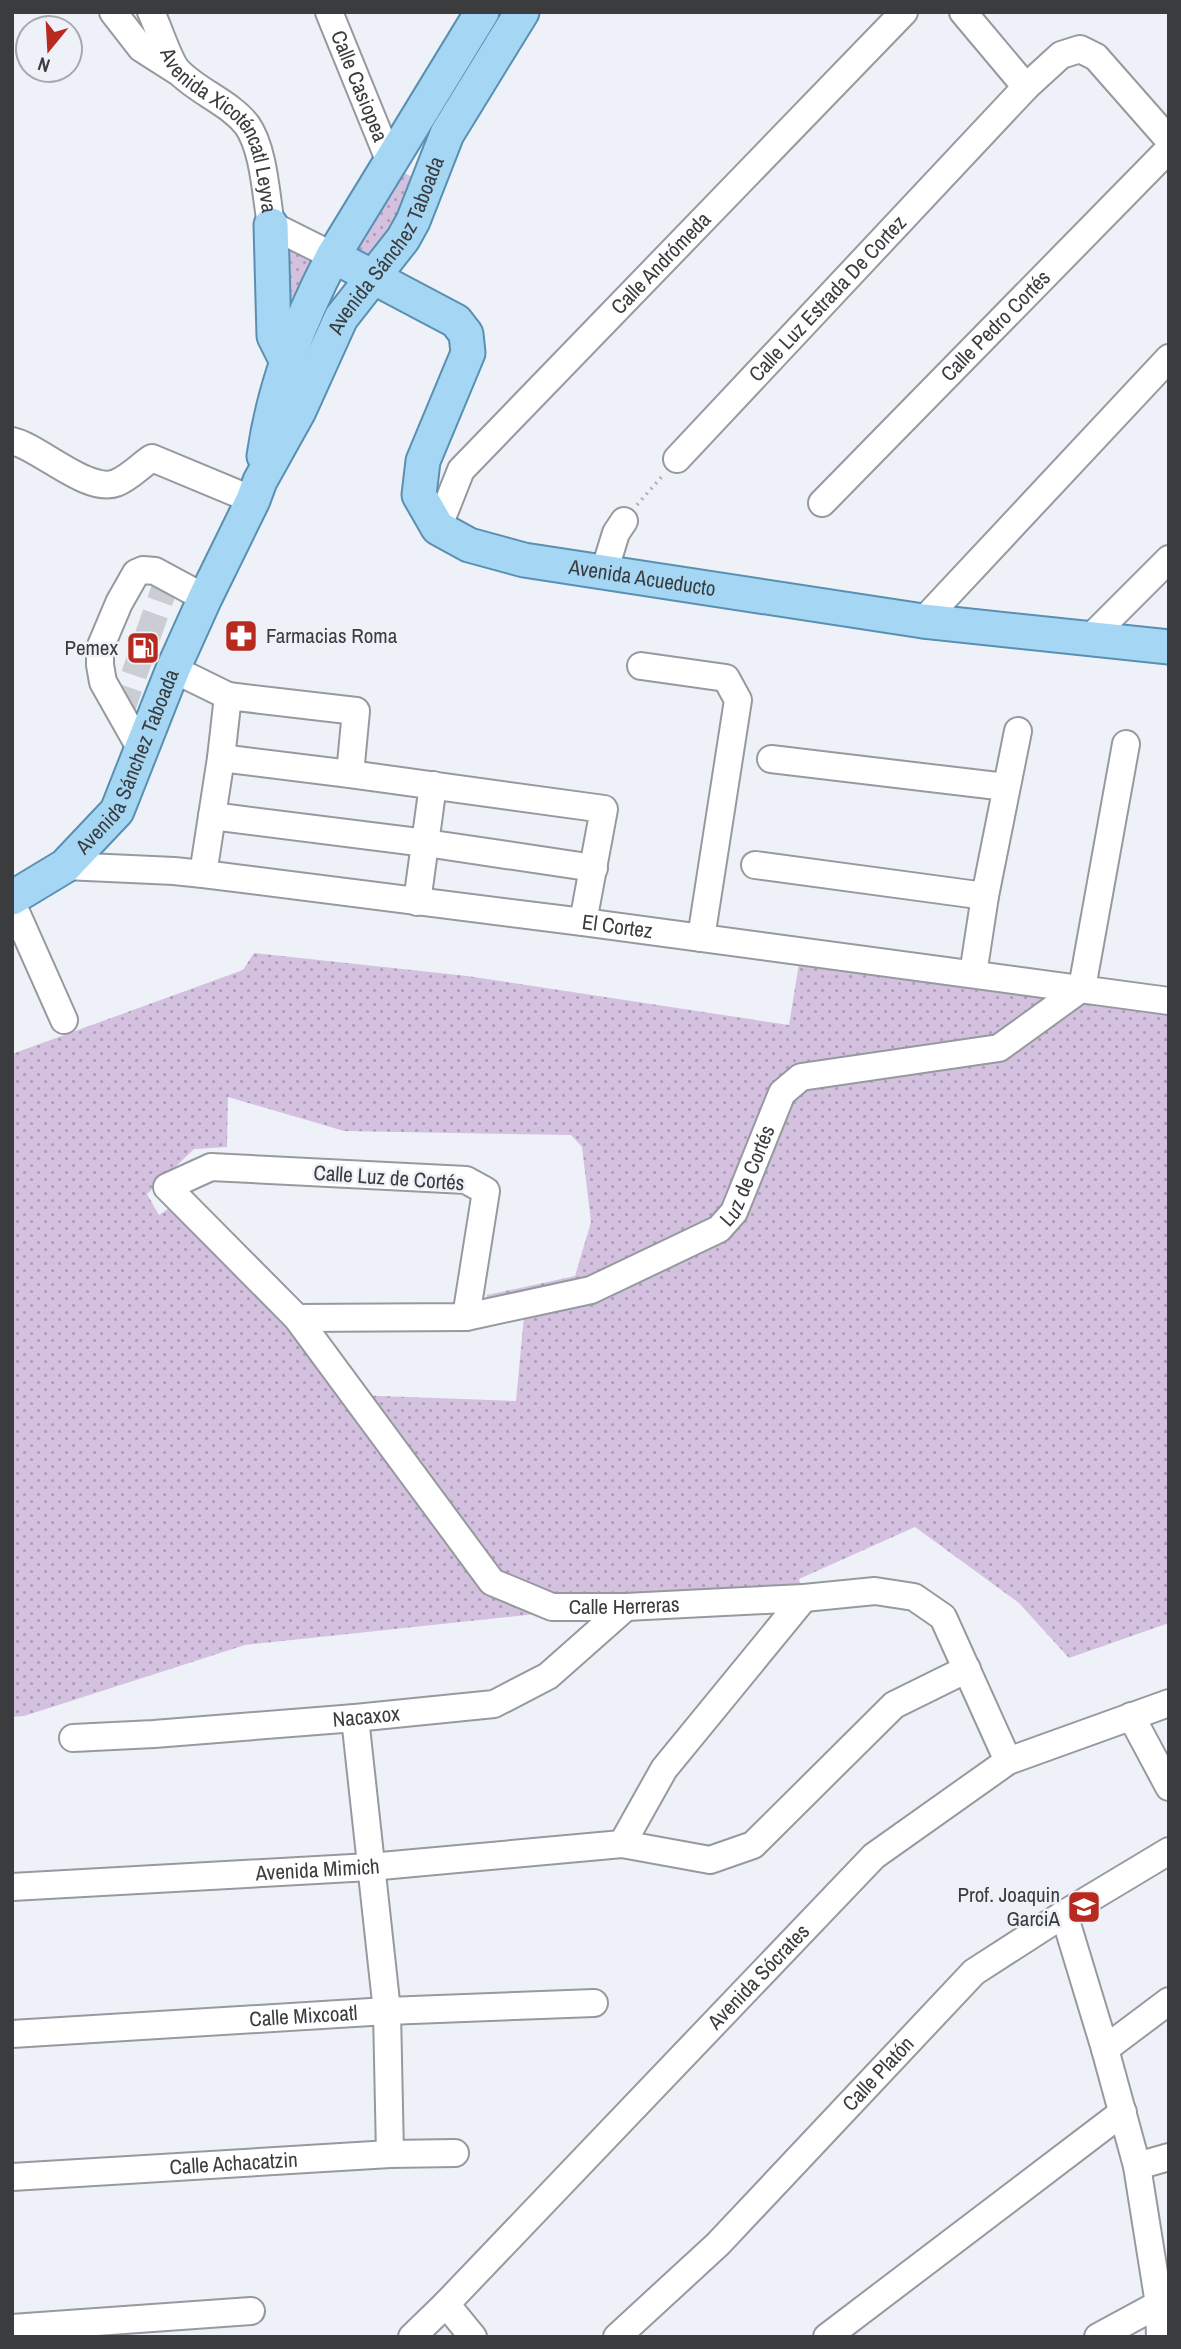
<svg xmlns="http://www.w3.org/2000/svg" width="1181" height="2349" viewBox="0 0 1181 2349" font-family="'Archivo Narrow',sans-serif">
<style>
.grass{fill:url(#grass-dots);fill-rule:evenodd}
.lines{fill:none;stroke-linecap:round;stroke-linejoin:round}
.minor-tunnel{stroke:#cacdd3;stroke-width:26;stroke-dasharray:26 13;stroke-linecap:butt}
.minor-casing{stroke:#969a9f;stroke-width:30}
.major-casing{stroke:#5990b1;stroke-width:37}
.path{stroke:#aeb1b6;stroke-width:3.5;stroke-dasharray:2 5;stroke-linecap:butt}
.minor{stroke:#fff;stroke-width:26}
.major{stroke:#a5d7f5;stroke-width:33}
.labels{text-anchor:middle;stroke-width:5;stroke-linejoin:round;paint-order:stroke}
.street-label{font-size:21px;fill:#3a3c3e;stroke:#eef1f8}
.poi-label{font-size:21px;fill:#3a3c3e;stroke:#eef1f8;text-anchor:end}
</style>
<defs>
<pattern id="grass-dots" width="8" height="8" patternUnits="userSpaceOnUse" patternTransform="scale(1.75)"><rect width="8" height="8" fill="#d4c1e0"/><path d="M2 2h.1M6 6h.1" fill="none" stroke="#ad9eb7" stroke-width="1.8" stroke-linecap="round"/></pattern>
</defs>
<rect width="100%" height="100%" fill="#eef1f8"/>
<g class="grass">
<polygon points="399,170 412,177 416,191 373,255 369,255 351,247"/>
<polygon points="283,246 295,253 312,259 285,333"/>
<path d="M801,951L1169,1001V1623L1069,1658L1019,1603L915,1527L799,1579L804,1598L602,1607L245,1645L24,1716L12,1717V1054L243,970L254,953L467,976L789,1025ZM228,1097L344,1131L571,1135L582,1147L591,1222L575,1276L487,1295L485,1313L525,1305L516,1401L354,1395L180,1201L159,1215L147,1194L194,1149L227,1147Z"/>
</g>
<g class="lines">
<polyline class="minor-tunnel" points="121,712 168,578"/>
<defs>
<g id="minor">
<polyline points="113,12 141,48 177,71"/>
<path id="s1" d="M151,12C158,26 169,62 178,71C198,92 229,102 247,125C264,149 266,196 271,225L333,256"/>
<path id="s2" d="M329,12L390,162"/>
<polyline points="963,12 1026,87"/>
<path d="M12,441C38,446 88,494 116,483C129,478 141,465 152,458L253,500"/>
<path id="s3" d="M677,459L1026,87L1061,55L1080,49L1096,57L1169,140"/>
<path id="s4" d="M822,503L1169,149"/>
<path id="s5" d="M438,528L461,470L904,12"/>
<polyline points="604,572 616,533 624,521"/>
<polyline points="923,621 1169,358"/>
<polyline points="1089,639 1169,559"/>
<polyline points="641,666 726,678 738,700 701,938"/>
<polyline points="173,669 228,696 221,758 350,774 604,809 583,922"/>
<polyline points="228,696 356,711 350,774"/>
<polyline points="142,751 103,682 100,665 100,648 119,603 136,573 143,570 155,571 205,598"/>
<polyline points="771,759 1006,787"/>
<polyline points="212,816 426,843 594,868"/>
<polyline points="755,865 985,896"/>
<path id="s6" d="M65,866L174,871L203,874L583,922L1169,1001"/>
<polyline points="203,874 221,758"/>
<polyline points="417,902 433,785"/>
<polyline points="12,903 64,1020"/>
<polyline points="973,974 985,896 1018,731"/>
<path id="s7" d="M466,1317L486,1191L466,1180L211,1167L167,1187L297,1318L492,1582L552,1607H626L804,1598L875,1591L914,1597L943,1617L1008,1761"/>
<path id="s8" d="M297,1318L466,1317L591,1290L719,1229L734,1212L782,1093L801,1077L999,1048L1082,988L1126,744"/>
<polyline points="1131,1716 1169,1787"/>
<polyline points="355,1718 387,2011 390,2154"/>
<path id="s9" d="M73,1738L154,1734L355,1718L494,1704L548,1676L626,1607"/>
<polyline points="622,1844 664,1769 804,1598"/>
<path id="s10" d="M12,1887L370,1867L622,1844L710,1860L753,1845L894,1705L967,1669"/>
<polyline points="1064,1914 1105,2049 1137,2166 1159,2304 1160,2337"/>
<path id="s11" d="M12,2034L387,2011L594,2003"/>
<polyline points="1105,2049 1169,2001"/>
<polyline points="1137,2166 1169,2157"/>
<path id="s12" d="M12,2177L390,2154L455,2153"/>
<polyline points="446,2304 473,2337"/>
<polyline points="12,2328 251,2311"/>
<path id="s13" d="M412,2337L446,2304L874,1856L1008,1761L1169,1703"/>
<path id="s14" d="M617,2337L718,2244L974,1972L1064,1914L1169,1851"/>
<polyline points="827,2337 1123,2112"/>
<polyline points="1098,2337 1159,2304"/>
</g>
<g id="major">
<polyline points="271,225 274,336 286,360"/>
<path id="s15" d="M333,256L456,321L466,334L468,353L423,461L419,495L438,528L469,545L524,560L923,621L1169,647"/>
<path d="M264,456C274,385 300,320 333,256L482,12"/>
<path id="s16" d="M12,898L65,866L117,811L173,669L205,598L253,500L260,481L299,411L341,318L403,239L413,221L447,134L522,12"/>
</g>
</defs>
<use href="#minor" class="minor-casing"/>
<use href="#major" class="major-casing"/>
<polyline class="path" points="637,505 664,474"/>
<use href="#minor" class="minor"/>
<use href="#major" class="major"/>
</g>
<defs>
<symbol id="pharmacy-square" viewBox="-11 -11 22 22"><rect x="-9" y="-9" width="18" height="18" rx="4" fill="#b82a1f" stroke="#eef1f8"/><path d="M-2-6h4v4h4v4h-4v4h-4v-4h-4v-4h4Z" fill="#fff"/></symbol>
<symbol id="fuel-square" viewBox="-11 -11 22 22"><rect x="-9" y="-9" width="18" height="18" rx="4" fill="#b82a1f" stroke="#eef1f8"/><path d="M-5.5-6h7V0h2V4h1.3V-2.5L3-4.5l.8-.8L6-3V5H2.5V1h-1V6h-7ZM-4.2-4.7v3.2H.2V-4.7Z" fill="#fff"/></symbol>
<symbol id="school-square" viewBox="-11 -11 22 22"><rect x="-9" y="-9" width="18" height="18" rx="4" fill="#b82a1f" stroke="#eef1f8"/><path d="M0-5L7-2L0 1L-7-2ZM-4 1L0 2.5L4 1V4Q0 6-4 4Z" fill="#fff"/></symbol>
</defs>
<g fill-rule="evenodd">
<use href="#pharmacy-square" x="222" y="617" width="38" height="38"/>
<use href="#fuel-square" x="124" y="629" width="38" height="38"/>
<use href="#school-square" x="1065" y="1888" width="38" height="38"/>
</g>
<g class="labels">
<g class="street-label">
<text dy="7" stroke="none"><textPath href="#s2" startOffset="80">Calle Casiopea</textPath></text>
<text dy="7" stroke="none"><textPath href="#s1" startOffset="142">Avenida Xicoténcatl Leyva</textPath></text>
<text dy="7" stroke="none"><textPath href="#s16" startOffset="766">Avenida Sánchez Taboada</textPath></text>
<text dy="7" stroke="none"><textPath href="#s5" startOffset="350">Calle Andrómeda</textPath></text>
<text dy="7" stroke="none"><textPath href="#s3" startOffset="220">Calle Luz Estrada De Cortez</textPath></text>
<text dy="7" stroke="none"><textPath href="#s4" startOffset="248">Calle Pedro Cortés</textPath></text>
<text dy="7" stroke="none"><textPath href="#s15" startOffset="576">Avenida Acueducto</textPath></text>
<text dy="7" stroke="none"><textPath href="#s16" startOffset="186">Avenida Sánchez Taboada</textPath></text>
<text dy="7" stroke="none"><textPath href="#s6" startOffset="556">El Cortez</textPath></text>
<text dy="7" stroke="none"><textPath href="#s8" startOffset="500">Luz de Cortés</textPath></text>
<text transform="translate(389 1178) rotate(4)" y="7">Calle Luz de Cortés</text>
<text dy="7" stroke="none"><textPath href="#s7" startOffset="1104">Calle Herreras</textPath></text>
<text dy="7" stroke="none"><textPath href="#s9" startOffset="294">Nacaxox</textPath></text>
<text dy="7" stroke="none"><textPath href="#s10" startOffset="306">Avenida Mimich</textPath></text>
<text dy="7" stroke="none"><textPath href="#s13" startOffset="500">Avenida Sócrates</textPath></text>
<text dy="7" stroke="none"><textPath href="#s11" startOffset="292">Calle Mixcoatl</textPath></text>
<text dy="7" stroke="none"><textPath href="#s14" startOffset="371">Calle Platón</textPath></text>
<text dy="7" stroke="none"><textPath href="#s12" startOffset="222">Calle Achacatzin</textPath></text>
</g>
<g class="poi-label">
<text x="266" y="643" text-anchor="start">Farmacias Roma</text>
<text x="118" y="655">Pemex</text>
<text x="1060" y="1902">Prof. Joaquin<tspan x="1060" dy="24">GarciA</tspan></text>
</g>
</g>
<rect width="1181" height="2349" fill="none" stroke="#3a3c3e" stroke-width="28"/>
<g transform="translate(49 49) rotate(198)"><circle r="33" fill="#eef1f8" stroke="#a6a9ae" stroke-width="2"/>
<path d="M0-5L12 26L0 18L-12 26Z" fill="#b82a1f"/>
<text y="-10" font-size="19" font-weight="bold" text-anchor="middle" fill="#3a3c3e">N</text>
</g>
</svg>
